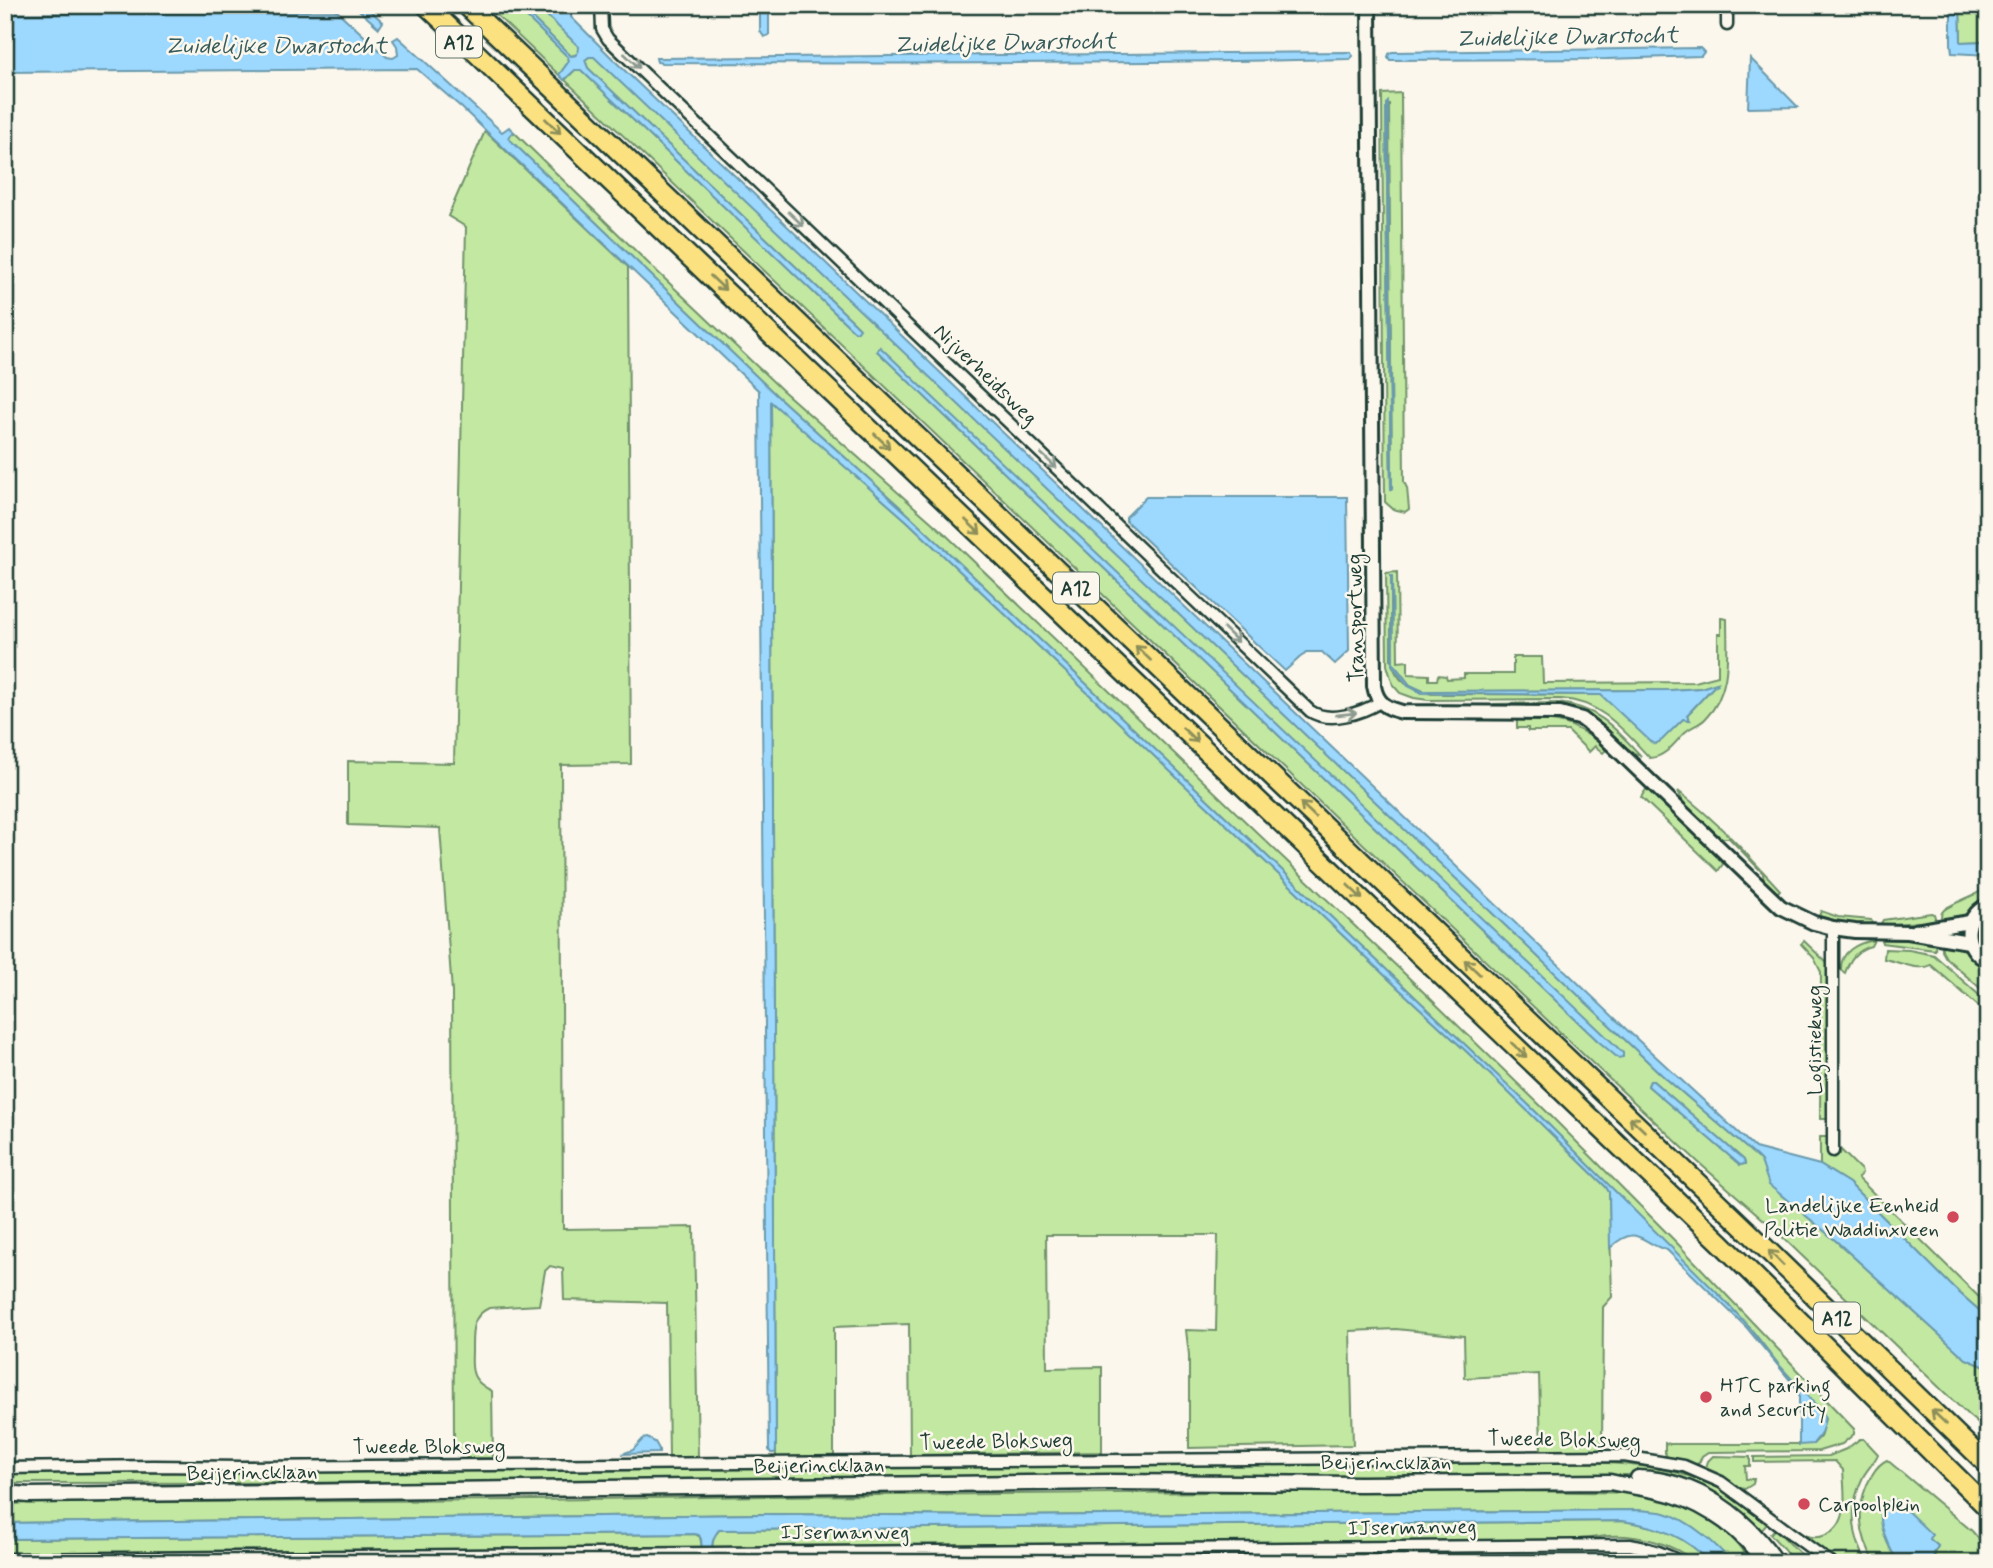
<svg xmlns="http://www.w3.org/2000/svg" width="1993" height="1568" viewBox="0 0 1993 1568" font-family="Mynerve,sans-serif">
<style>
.green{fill:#c3e8a2;stroke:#71926b;stroke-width:2;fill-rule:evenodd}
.water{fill:#9dd8fe;stroke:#6b9aad;stroke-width:2}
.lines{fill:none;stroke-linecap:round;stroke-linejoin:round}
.minor-casing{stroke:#1f3d34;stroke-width:15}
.tertiary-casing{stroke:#1f3d34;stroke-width:18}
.secondary-casing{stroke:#1f3d34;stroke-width:19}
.motorway-casing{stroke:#1f3d34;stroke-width:23}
.minor{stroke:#fbf7ec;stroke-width:10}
.tertiary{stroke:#fbf7ec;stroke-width:12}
.secondary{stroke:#fbf7ec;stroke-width:14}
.motorway{stroke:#fbe180;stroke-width:18}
.oneway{stroke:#8d9a90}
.oneway2{stroke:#8d8f5a}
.poi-dot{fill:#d1495b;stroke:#fbf7ec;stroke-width:2.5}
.labels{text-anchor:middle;stroke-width:5;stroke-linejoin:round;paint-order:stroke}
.shield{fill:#fbf7ec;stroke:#61756b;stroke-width:2}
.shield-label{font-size:19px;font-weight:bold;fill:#1f3d34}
.street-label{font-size:21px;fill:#1f3d34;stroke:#fbf7ec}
.poi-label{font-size:21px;fill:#1f3d34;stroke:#fbf7ec;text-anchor:start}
.water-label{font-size:23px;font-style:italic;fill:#385c5c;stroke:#fbf7ec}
</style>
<rect width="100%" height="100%" fill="#fbf7ec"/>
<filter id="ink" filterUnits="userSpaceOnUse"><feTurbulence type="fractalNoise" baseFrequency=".0143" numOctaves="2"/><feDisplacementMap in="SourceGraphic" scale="14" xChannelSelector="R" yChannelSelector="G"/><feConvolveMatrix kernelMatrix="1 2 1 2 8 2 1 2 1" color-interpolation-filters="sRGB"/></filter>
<g filter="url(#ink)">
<g class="green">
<polygon points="486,5 514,5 568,57 569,61 559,75"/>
<polygon points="519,5 536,5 575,41 579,47 578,54 571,56"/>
<polygon points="1960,5 1982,5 1988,22 1988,41 1961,42"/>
<path d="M594,56L1662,1075L1757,1157L1761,1161L1770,1185L1835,1240L1966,1359L1988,1368V1432L1968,1415L1772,1227L1698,1162L1588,1059L565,80L575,70L580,69L854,331H857L859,327L588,68L585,60L589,57ZM878,349L1598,1041L877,351ZM1650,1081H1653L1744,1160L1745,1164L1740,1165L1648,1086Z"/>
<path d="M1401,93L1404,482L1407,488L1409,509L1405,512L1393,509L1385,502L1382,94ZM1389,104L1392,488L1391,489L1386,104Z"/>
<path d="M485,131L628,267L631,764L561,765L563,1229L694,1227L698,1458L669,1457L667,1303L564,1300L563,1269L550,1266L545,1271L539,1305L489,1308C471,1316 472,1332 472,1350C472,1357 471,1366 473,1372C475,1382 485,1387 492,1391L493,1458H462L454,1441L452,992L440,828L348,825V761L454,763L466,227L448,216Z"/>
<polygon points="514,132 647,262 782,390 945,534 1409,978 1545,1110 1675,1241 1854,1429 1854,1434 1842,1444 1819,1451 1708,1452 1702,1456 1699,1463 1694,1465 1667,1457 1665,1453 1665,1443 1670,1444 1813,1444 1820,1437 1825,1419 1779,1365 1750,1328 1539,1115 910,516 776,395 508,138"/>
<polygon points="771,401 907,521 1397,987 1467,1052 1606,1187 1609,1192 1612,1297 1603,1307 1602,1450 1541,1450 1539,1374 1465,1378 1464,1336 1396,1329 1350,1331 1353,1445 1189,1448 1189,1355 1186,1330 1216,1331 1218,1235 1046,1235 1047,1368 1102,1367 1102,1452 910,1455 909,1324 834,1327 834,1456 776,1458"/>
<path d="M1397,572L1398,662L1408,661V674L1429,675V680H1437L1438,675L1446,676L1447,679L1464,678V674H1513V657H1542L1543,683L1695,682L1718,676V634H1721V618L1727,619C1727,654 1732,691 1706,718C1699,726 1692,725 1684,733C1674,744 1665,757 1650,758C1624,731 1601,701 1561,699L1428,700L1414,698L1400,693L1393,685L1387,665L1386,573ZM1391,577H1392L1393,663L1410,685L1423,691H1434L1671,690L1701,688L1717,683L1687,715L1689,720L1683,719L1659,742L1602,695L1432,694C1411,689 1396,683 1391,659Z"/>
<path d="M1558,703C1598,707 1615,728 1641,756C1624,750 1613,733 1599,722C1569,699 1530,705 1494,705V704Z"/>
<path d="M1517,719C1559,719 1574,722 1607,749L1603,753L1595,746L1589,752L1568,731H1528V728H1517Z"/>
<polygon points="1647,788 1721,860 1723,864 1718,871 1641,797"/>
<path d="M1678,791C1716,820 1748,855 1780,890L1776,894L1764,883L1763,873L1729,838H1719L1684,804Z"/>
<path d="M1988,887V899L1961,917L1942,921C1941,916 1940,914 1944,910C1950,904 1977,895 1988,887Z"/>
<polygon points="1821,911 1838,917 1871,920 1874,925 1841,922 1819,916"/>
<polygon points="1931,913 1934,914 1936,921 1880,925 1883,920"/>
<polygon points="1881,939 1936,941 1935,950 1882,943"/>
<path d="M1874,940L1871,946C1856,950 1850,959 1845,973L1841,970C1840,951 1858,943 1874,940Z"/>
<polygon points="1804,941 1827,963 1827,1119 1820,1119 1821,972 1814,958 1801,944"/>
<polygon points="1942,942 1961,947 1988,969 1988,995 1946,958 1942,951"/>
<path d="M1885,949L1909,950L1934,955L1988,1003V1017L1977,1005L1931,965C1918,972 1898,961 1884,959Z"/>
<polygon points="1820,1137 1827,1137 1828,1154 1840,1154 1841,1150 1861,1170 1862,1173 1858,1178 1988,1306 1988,1318 1955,1289 1849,1183 1820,1165"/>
<path d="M1860,1439H1864L1878,1454C1875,1462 1867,1469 1863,1477C1849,1505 1851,1537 1868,1563H1841L1782,1520C1788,1523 1796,1531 1804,1535C1811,1538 1819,1538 1826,1535C1851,1525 1844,1491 1843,1470L1835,1461L1754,1462V1457L1829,1456L1846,1449Z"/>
<polygon points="1713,1456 1750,1457 1750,1466 1745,1466 1746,1479 1754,1479 1753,1484 1745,1489 1739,1488 1707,1470 1706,1468 1708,1461"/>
<path d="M1887,1460L1972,1531L1984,1545L1978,1563H1935L1933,1560L1938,1546L1883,1508C1881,1533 1886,1542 1898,1563H1876C1858,1536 1855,1503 1872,1475C1876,1468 1880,1463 1887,1460Z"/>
<path d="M1594,1462C1639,1465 1683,1468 1724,1491C1739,1500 1754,1512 1768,1523L1761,1531L1734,1511L1642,1475H1625L766,1482L5,1483V1473L666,1470L768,1467Z"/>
<polygon points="1462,1490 1644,1493 1692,1507 1728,1532 1752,1563 1732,1563 1713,1544 1638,1510 1000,1516 766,1514 5,1523 5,1505 25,1503 534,1500 766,1496"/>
<path d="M1623,1521C1661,1527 1684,1535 1711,1563H1696C1674,1543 1637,1534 1608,1536C1597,1537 1586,1539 1575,1539C1551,1540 1527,1541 1503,1542L712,1547L714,1536L719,1530Z"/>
<polygon points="1775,1529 1810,1563 1793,1563 1784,1549 1770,1534"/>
<polygon points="695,1534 700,1537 702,1547 5,1554 5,1539"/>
<polygon points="1182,1553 1192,1557 1195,1563 713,1563 712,1558"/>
<polygon points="693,1558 703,1558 703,1563 385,1563 392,1560"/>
</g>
<g class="water">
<polygon points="353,5 364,5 383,22 379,28"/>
<path d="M514,5H519L571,56C577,56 579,52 579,47L536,5H571V17L619,65L1626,1029L1755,1148L1820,1165L1849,1183L1955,1289L1988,1318V1368L1966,1359L1835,1240L1769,1185L1761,1161L1757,1157L1662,1075L594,57H589L585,60L588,68L860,328L857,332L854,331L581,70H575L564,80L559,75L569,61L568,57Z"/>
<polygon points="760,5 769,5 769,35 764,37 760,31"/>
<polygon points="1951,5 1960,5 1961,42 1988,41 1988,55 1952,53 1951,44"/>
<path d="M337,11L387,57L393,58L398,55L397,46L393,40L398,37L502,132L509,127L514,132L508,138L776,395L910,516L1539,1115L1729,1305L1750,1328L1779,1365L1824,1414C1826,1426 1821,1435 1813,1444L1799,1445V1391L1747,1328L1667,1250C1641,1244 1638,1222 1610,1248L1609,1192L1606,1187L1467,1052L1397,987L907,521L771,402L776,1450L775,1453H771L769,1450L759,391L462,108L417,69L5,72V58H12L11,14Z"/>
<polygon points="1700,48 1704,52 1701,56 1607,59 1390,60 1388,57 1389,54 1392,52"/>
<path d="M1350,52L1353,56L1350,59C1121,64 891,64 662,63L657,62L656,58Z"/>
<polygon points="1750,58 1798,107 1748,108"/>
<polygon points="1388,102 1392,488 1391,489 1386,104"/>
<polygon points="880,347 1614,1044 1623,1053 1623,1057 1618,1058 1598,1041 877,351"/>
<polygon points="1146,497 1347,497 1349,651 1335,664 1322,652 1306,652 1285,671 1126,521 1126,517"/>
<polygon points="1391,576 1392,576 1393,663 1410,685 1423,691 1434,691 1671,690 1701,688 1717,683 1718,685 1713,687 1687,715 1690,720 1683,719 1662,740 1655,744 1651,742 1601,695 1422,693 1408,686 1392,665"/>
<polygon points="1650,1081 1653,1081 1744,1160 1745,1164 1740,1165 1648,1086"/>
<polygon points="647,1438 655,1442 659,1449 659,1453 622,1454 633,1450 643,1439"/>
<path d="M1891,1500H1896L1932,1535L1930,1539L1938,1546L1934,1553L1933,1560L1935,1563H1898C1890,1548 1868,1510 1891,1500Z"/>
<path d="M1638,1510C1647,1511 1656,1511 1665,1513C1688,1519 1718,1545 1732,1563H1711C1685,1536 1660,1527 1623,1521L719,1530C710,1540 712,1550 713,1563H703L701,1539L699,1535L695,1534L5,1539V1523L766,1514L1000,1516Z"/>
</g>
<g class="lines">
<defs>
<g id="minor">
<path d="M601,5L602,29L608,39L1310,711C1329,724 1362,713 1380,702"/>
<polyline points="1727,5 1727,25"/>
<polyline points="1833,1151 1833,928"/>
<polyline points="5,1468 153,1466 242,1467 1624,1456 1684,1466 1721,1482 1831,1563"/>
<path d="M5,1559L1630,1545C1649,1548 1665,1553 1682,1563"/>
</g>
<g id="tertiary">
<path d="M1369,5L1374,686C1377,703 1386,708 1402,712L1560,713L1582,719L1601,734L1781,907L1814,923L1833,928L1855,931L1908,932L1969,942"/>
<path d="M1988,905C1962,917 1962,949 1988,961"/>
<polyline points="1915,931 1970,922"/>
</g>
<g id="secondary">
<path d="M1638,1478C1697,1480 1745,1516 1777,1563"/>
<path d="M5,1493L29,1495L1108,1482L1361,1484L1610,1482C1631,1487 1653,1488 1674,1495C1709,1506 1744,1532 1765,1563"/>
</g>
<g id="motorway">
<polyline points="426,5 1720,1242 1988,1508"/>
<polyline points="466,5 1753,1236 1988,1465"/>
</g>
</defs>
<use href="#minor" class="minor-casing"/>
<use href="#tertiary" class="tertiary-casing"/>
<use href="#secondary" class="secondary-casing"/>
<use href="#motorway" class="motorway-casing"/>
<use href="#minor" class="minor"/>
<use href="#tertiary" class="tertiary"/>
<use href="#secondary" class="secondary"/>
<use href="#motorway" class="motorway"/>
</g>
<defs><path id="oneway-shaft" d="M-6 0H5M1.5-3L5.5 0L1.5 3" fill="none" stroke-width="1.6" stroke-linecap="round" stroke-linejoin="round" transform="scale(1.75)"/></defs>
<g class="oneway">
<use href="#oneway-shaft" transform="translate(632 61) rotate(43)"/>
<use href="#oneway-shaft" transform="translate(796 219) rotate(44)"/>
<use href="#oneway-shaft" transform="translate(1049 461) rotate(44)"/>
<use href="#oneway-shaft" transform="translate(1231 635) rotate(44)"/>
<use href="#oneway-shaft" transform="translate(1346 714) rotate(-6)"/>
</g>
<g class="oneway2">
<use href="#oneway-shaft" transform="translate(553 126) rotate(44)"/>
<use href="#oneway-shaft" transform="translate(718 283) rotate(44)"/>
<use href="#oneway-shaft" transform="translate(882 441) rotate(44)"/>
<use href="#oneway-shaft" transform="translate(973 527) rotate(44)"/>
<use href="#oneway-shaft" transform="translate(1143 653) rotate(-136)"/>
<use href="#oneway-shaft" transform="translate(1190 735) rotate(44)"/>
<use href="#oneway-shaft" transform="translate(1308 810) rotate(-136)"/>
<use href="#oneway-shaft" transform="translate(1355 892) rotate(44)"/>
<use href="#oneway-shaft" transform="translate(1472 967) rotate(-136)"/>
<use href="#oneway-shaft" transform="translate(1519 1050) rotate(44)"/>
<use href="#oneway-shaft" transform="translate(1637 1124) rotate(-136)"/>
<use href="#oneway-shaft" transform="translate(1776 1258) rotate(-135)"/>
<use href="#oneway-shaft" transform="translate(1939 1417) rotate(-136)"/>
</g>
</g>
<g class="poi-dot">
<circle cx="1953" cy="1217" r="7"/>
<circle cx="1706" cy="1397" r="7"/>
<circle cx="1804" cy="1504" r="7"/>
</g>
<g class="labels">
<g class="shield">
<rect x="436" y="26.5" width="46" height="31" rx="5"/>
<rect x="1053" y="572.5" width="46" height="31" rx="5"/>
<rect x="1814" y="1302.5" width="46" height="31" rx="5"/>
</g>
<g class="shield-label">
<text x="459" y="49">A12</text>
<text x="1076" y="595">A12</text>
<text x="1837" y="1325">A12</text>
</g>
<g class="street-label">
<text transform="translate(986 374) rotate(44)" y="7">Nijverheidsweg</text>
<text transform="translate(1355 618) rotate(-91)" y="7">Transportweg</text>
<text transform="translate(1814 1040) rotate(-90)" y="7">Logistiekweg</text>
<text transform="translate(1564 1439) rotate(1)" y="7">Tweede Bloksweg</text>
<text transform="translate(996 1441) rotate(-1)" y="7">Tweede Bloksweg</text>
<text x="429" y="1453">Tweede Bloksweg</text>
<text x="1386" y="1469">Beijerincklaan</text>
<text transform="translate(819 1465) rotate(-1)" y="7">Beijerincklaan</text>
<text transform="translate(252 1472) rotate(-1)" y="7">Beijerincklaan</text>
<text transform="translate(1412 1527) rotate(-1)" y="7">IJsermanweg</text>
<text x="845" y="1539">IJsermanweg</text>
</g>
<g class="poi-label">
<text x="1939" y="1212" text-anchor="end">Landelijke Eenheid<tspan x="1939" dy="24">Politie Waddinxveen</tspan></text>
<text x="1720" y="1392">HTC parking<tspan x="1720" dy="24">and security</tspan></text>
<text x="1818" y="1511">Carpoolplein</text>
</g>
<g class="water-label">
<text transform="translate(1567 36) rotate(-1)" y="8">Zuidelijke Dwarstocht</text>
<text transform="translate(1005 42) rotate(-1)" y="8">Zuidelijke Dwarstocht</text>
<text x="276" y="53">Zuidelijke Dwarstocht</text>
</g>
</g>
<rect width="1993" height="1568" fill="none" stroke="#fbf7ec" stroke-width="28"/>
<rect x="14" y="14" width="1965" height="1540" fill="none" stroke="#1f3d34" stroke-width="2.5" filter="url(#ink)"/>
</svg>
